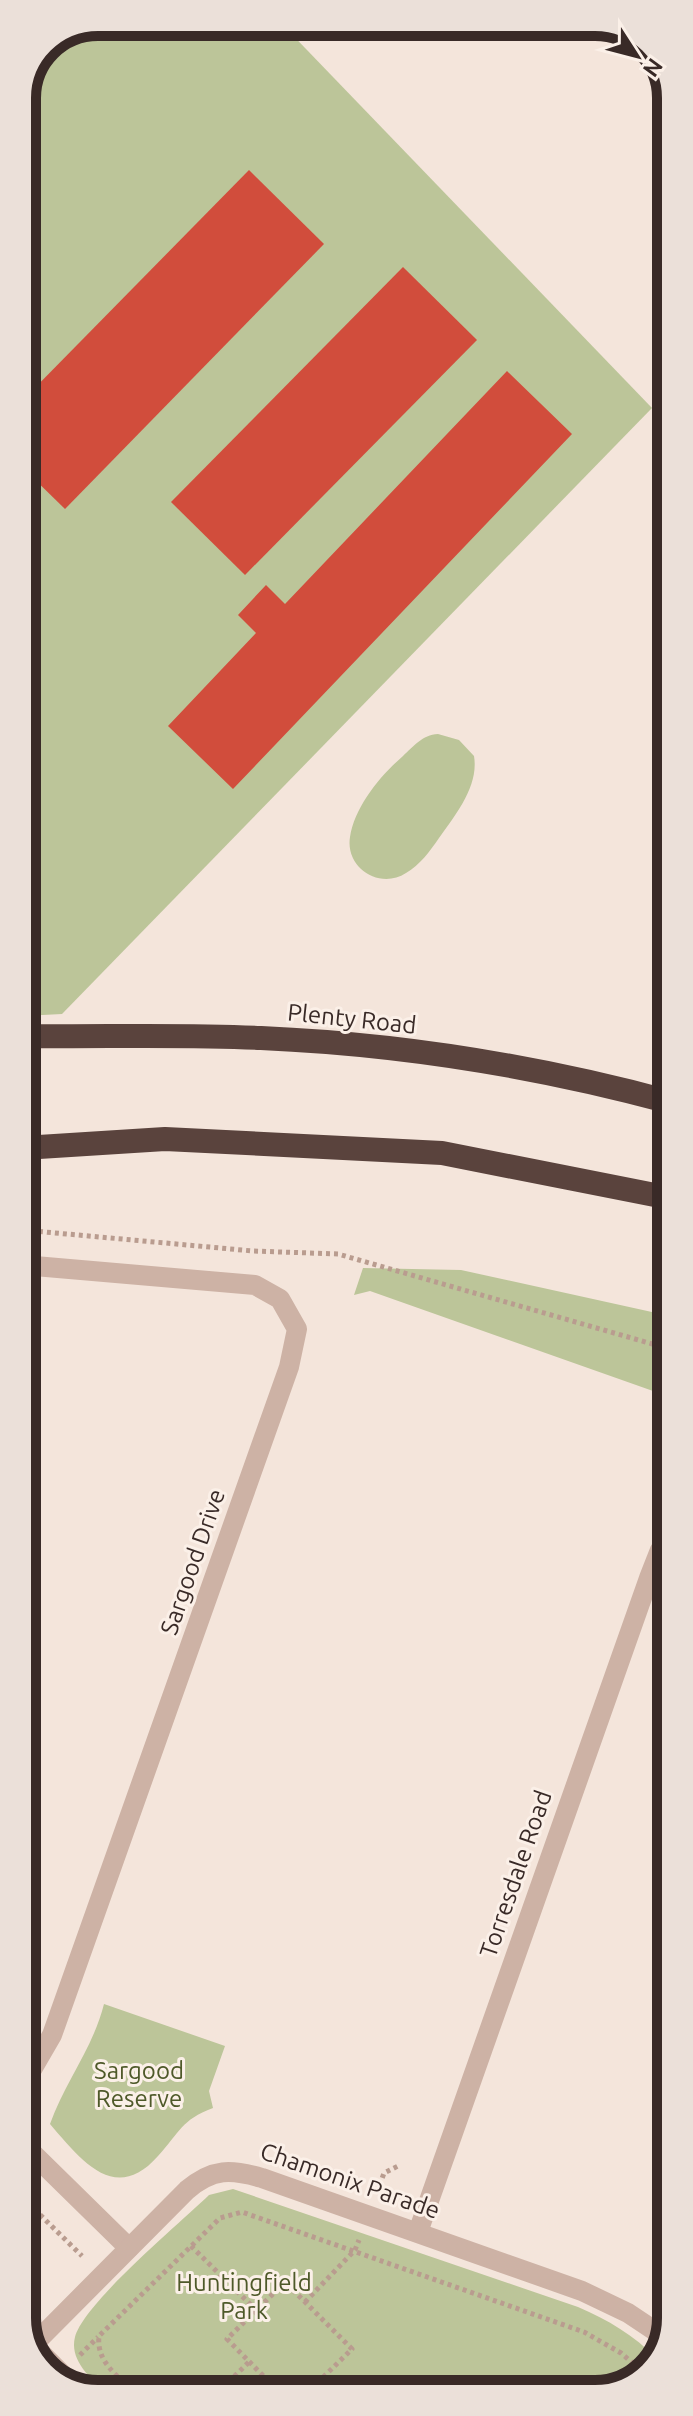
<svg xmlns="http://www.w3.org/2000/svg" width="693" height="2416" viewBox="0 0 693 2416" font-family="Ubuntu,sans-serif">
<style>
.green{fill:#bcc599}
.building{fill:#d14d3c}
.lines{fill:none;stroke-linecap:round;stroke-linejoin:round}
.path{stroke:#b99c8f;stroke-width:5;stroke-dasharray:4 4;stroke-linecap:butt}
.street{stroke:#cdb2a5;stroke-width:20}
.highway{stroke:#5a433d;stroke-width:24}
.labels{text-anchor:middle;stroke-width:6;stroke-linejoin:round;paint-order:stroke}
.street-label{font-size:24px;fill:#392a27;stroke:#fbf0e8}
.park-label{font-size:24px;fill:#4e5929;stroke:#fbf0e8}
.rim{fill:none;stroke:#392a27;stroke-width:10}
</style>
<rect width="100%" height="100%" fill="#f4e5db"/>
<g class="green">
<polygon points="98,22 280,22 652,408 62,1014 23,1016 22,98 45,44"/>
<path d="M438,734L459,740L474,756C479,786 456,814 439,838C430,851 420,865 406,873C380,890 345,868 350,837C355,806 380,776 403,756C414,746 422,735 438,734Z"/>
<polygon points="363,1268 461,1270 670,1316 670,1397 370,1291 354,1295"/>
<path d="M104,2004L225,2046L209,2091L213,2108C181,2120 180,2132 158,2156C115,2205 81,2160 50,2124C65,2082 93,2048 104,2004Z"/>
<path d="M233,2189L578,2307C608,2320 634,2335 657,2359L655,2365L610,2392L106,2393C91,2379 69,2360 75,2337C84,2303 180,2223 209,2195Z"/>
</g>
<g class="building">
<polygon points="249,170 324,244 65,509 22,467 22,401"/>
<polygon points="403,267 477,340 245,575 171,502"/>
<polygon points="507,371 572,434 233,789 168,726 256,633 238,615 266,585 285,604"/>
</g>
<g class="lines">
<g class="path">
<polyline points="23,1230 253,1251 338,1254 670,1349"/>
<polyline points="377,2193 384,2173 398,2166"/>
<polyline points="23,2198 82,2256"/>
<polyline points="191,2246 256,2310"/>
<polyline points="305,2302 355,2250 359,2240"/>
<polyline points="80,2355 98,2337"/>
<polyline points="323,2378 338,2393"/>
<path d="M135,2393C118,2376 96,2362 99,2336L220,2218L242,2212L584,2332L621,2353L643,2372"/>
<polyline points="217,2393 249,2362"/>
<polyline points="280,2393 227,2339 285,2282 352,2349 307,2393"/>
</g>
<g class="street">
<polyline points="23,1265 255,1285 280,1299 297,1329 289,1367 52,2035 23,2085"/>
<polyline points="23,2144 129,2248"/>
<polyline points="418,2232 649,1578 660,1550 670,1537"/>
<polyline points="33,2345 76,2388"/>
<path d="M31,2347L187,2190C213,2168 231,2169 262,2178L582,2291L628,2313L664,2337"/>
</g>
<g class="highway">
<path d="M23,1036C102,1037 182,1034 261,1038C398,1044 537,1066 670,1102"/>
<polyline points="23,1148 165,1139 442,1153 670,1198"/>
</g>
</g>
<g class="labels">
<g class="street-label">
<text transform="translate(352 1019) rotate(6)" y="8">Plenty Road</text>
<text transform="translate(193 1562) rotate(-71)" y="8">Sargood Drive</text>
<text transform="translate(516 1874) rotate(-71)" y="8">Torresdale Road</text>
<text transform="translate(350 2181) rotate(19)" y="8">Chamonix Parade</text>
</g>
<g class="park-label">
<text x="139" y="2079">Sargood<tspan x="139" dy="28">Reserve</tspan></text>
<text x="244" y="2291">Huntingfield<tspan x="244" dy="28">Park</tspan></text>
</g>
</g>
<path d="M0 0H693V2416H0ZM98 36H595A62 62 0 0 1 657 98V2318A62 62 0 0 1 595 2380H98A62 62 0 0 1 36 2318V98A62 62 0 0 1 98 36Z" fill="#ebe0d9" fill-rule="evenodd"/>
<path class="rim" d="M98 36H595A62 62 0 0 1 657 98V2318A62 62 0 0 1 595 2380H98A62 62 0 0 1 36 2318V98A62 62 0 0 1 98 36Z"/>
<g transform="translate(637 56) rotate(126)" stroke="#fbf0e8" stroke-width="6" paint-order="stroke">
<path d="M0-6L14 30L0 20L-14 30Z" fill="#392a27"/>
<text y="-12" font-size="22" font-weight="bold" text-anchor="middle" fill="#392a27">N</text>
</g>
</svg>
